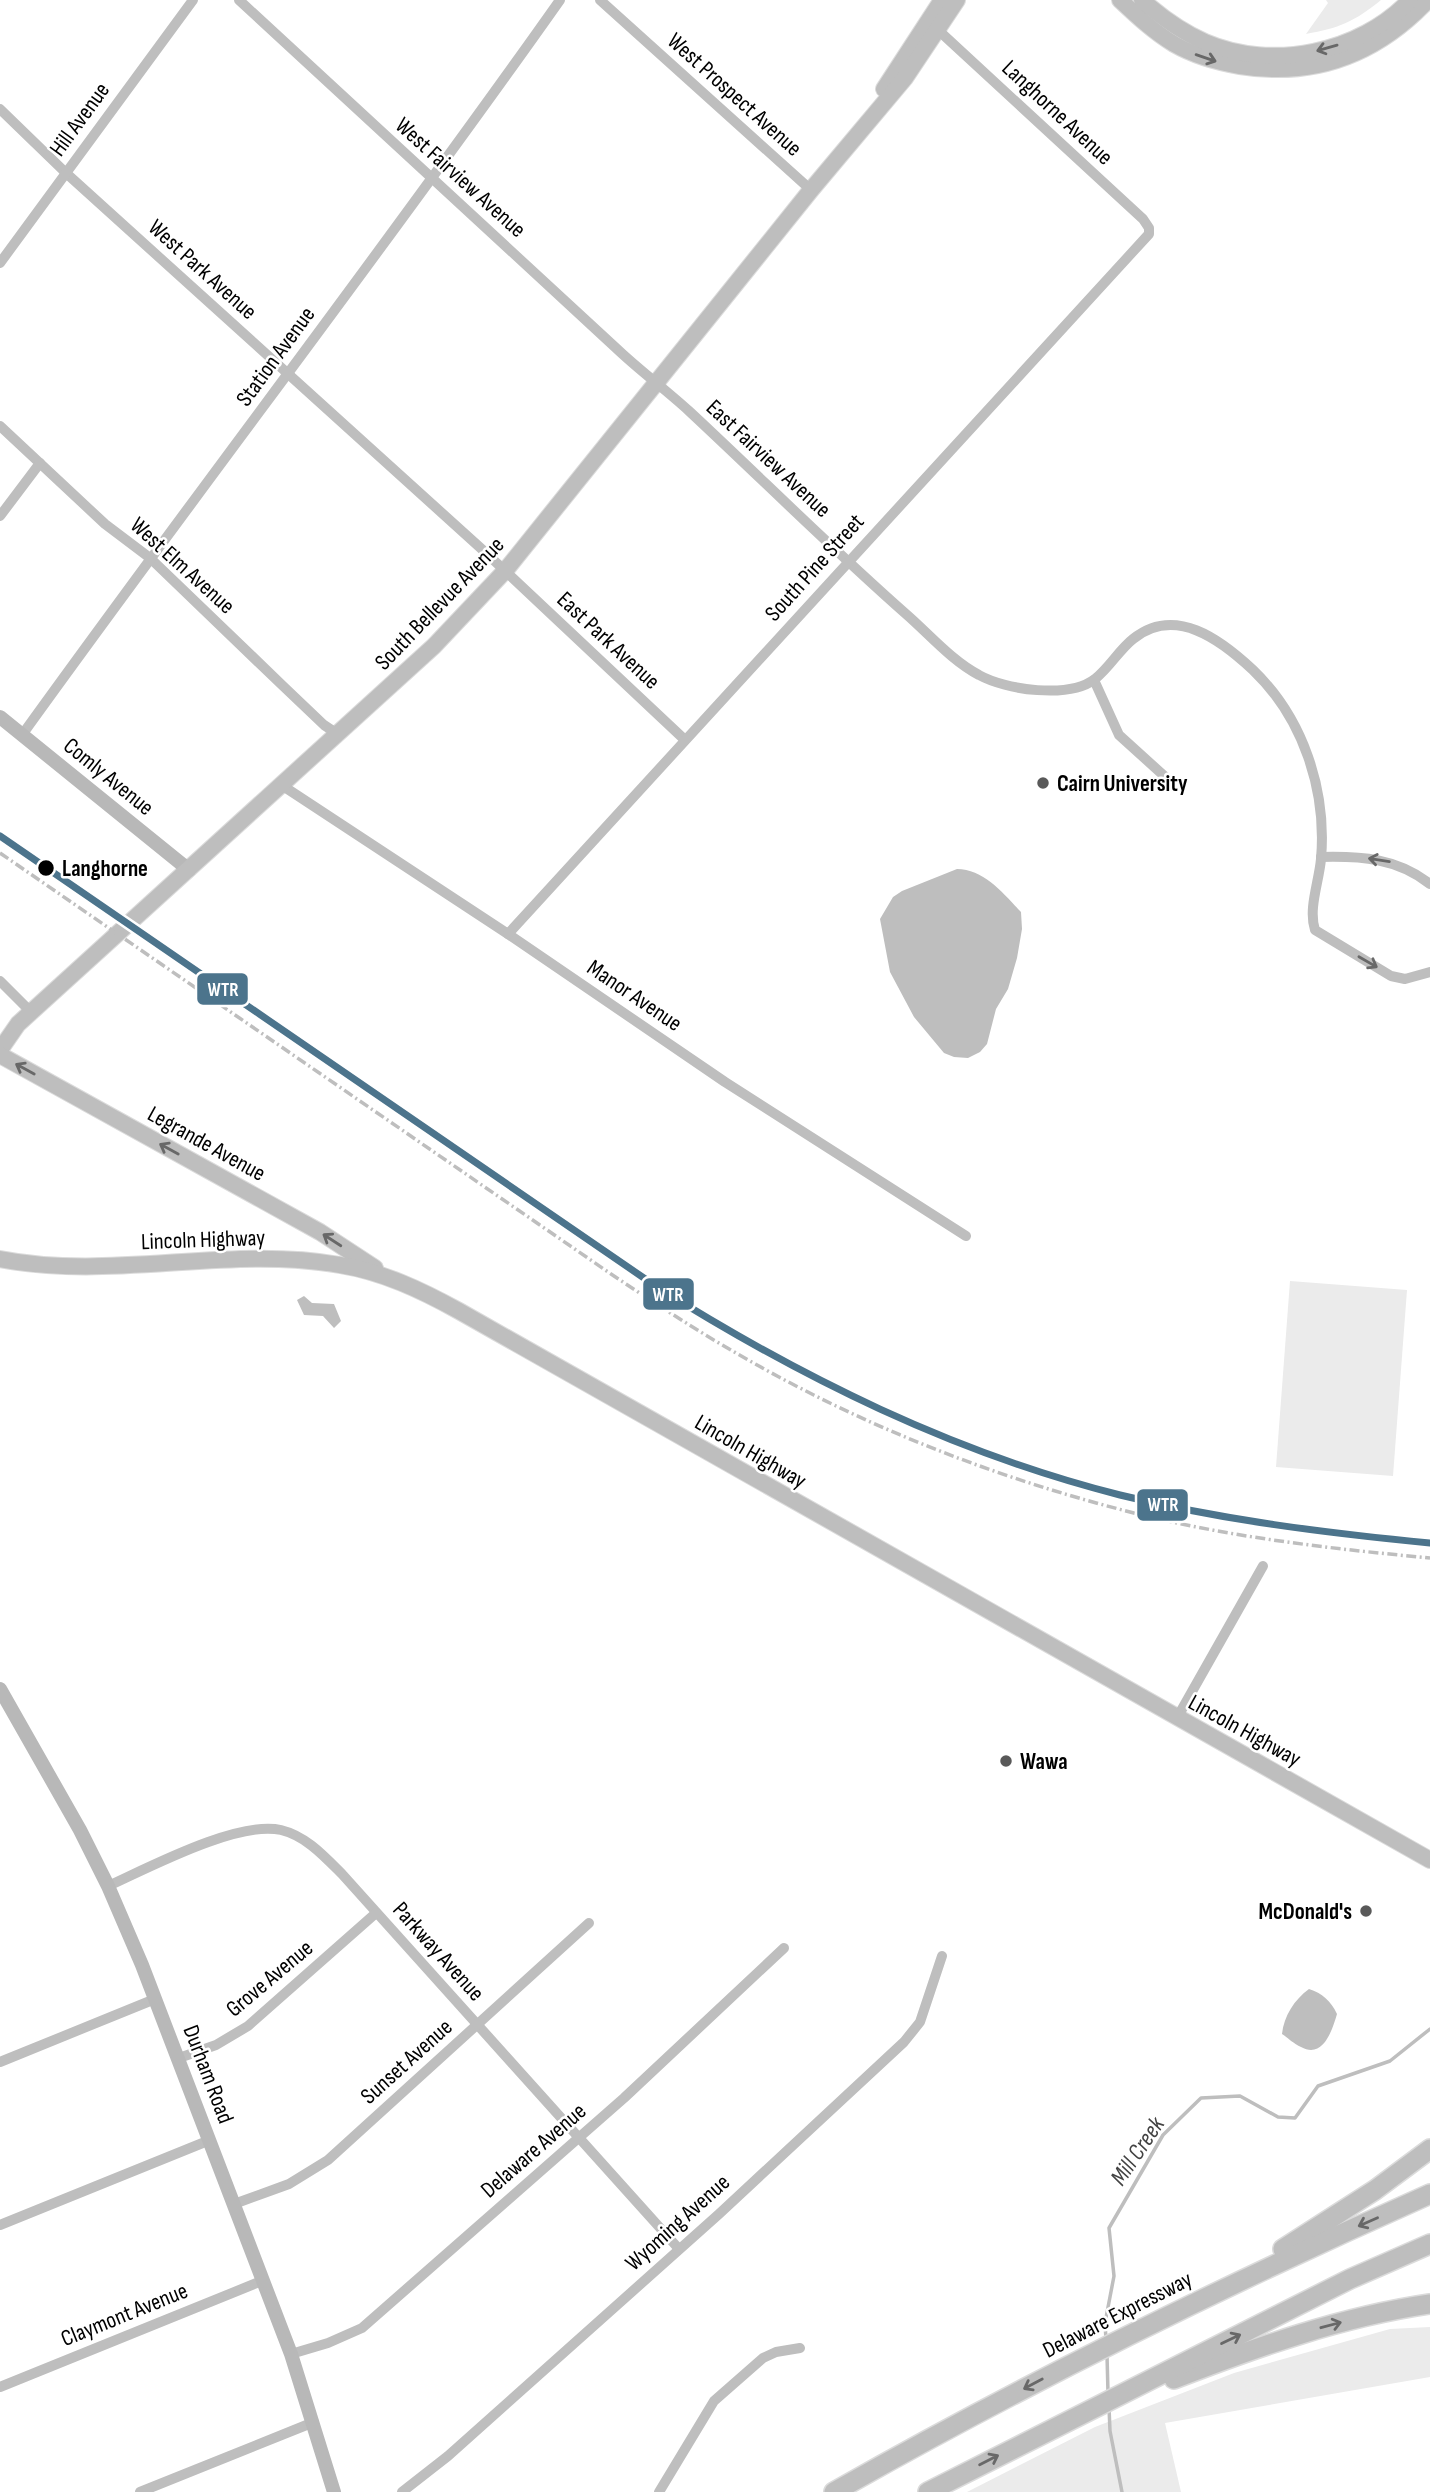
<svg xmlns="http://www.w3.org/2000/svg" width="1430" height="2492" viewBox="0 0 1430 2492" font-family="'Sofia Sans Condensed',sans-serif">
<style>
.green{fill:#ebebeb}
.water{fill:#bebebe}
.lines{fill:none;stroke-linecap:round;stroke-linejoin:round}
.stream{stroke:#bebebe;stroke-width:3.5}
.primary-casing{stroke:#dbdbdb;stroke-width:18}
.highway-casing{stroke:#dbdbdb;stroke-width:22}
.street{stroke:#bebebe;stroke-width:10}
.secondary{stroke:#b8b8b8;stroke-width:14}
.primary{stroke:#bebebe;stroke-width:16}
.highway{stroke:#bebebe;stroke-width:19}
.rail{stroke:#bebebe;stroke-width:3.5;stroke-dasharray:10 3.5 2 3.5;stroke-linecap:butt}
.rail-1-casing{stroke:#fff;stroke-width:12}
.rail-1{stroke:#4c748c;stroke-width:7}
.oneway{stroke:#686868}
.poi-dot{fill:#595959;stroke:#fff;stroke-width:2.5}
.stop-dot{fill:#000;stroke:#fff;stroke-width:2.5}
.labels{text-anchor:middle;stroke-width:5;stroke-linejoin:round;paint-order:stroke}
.street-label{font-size:23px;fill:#000;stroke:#fff}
.poi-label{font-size:23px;font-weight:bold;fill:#000;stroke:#fff;text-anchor:start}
.stop-label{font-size:23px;font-weight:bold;fill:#000;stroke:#fff;text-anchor:start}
.water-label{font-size:24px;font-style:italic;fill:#434343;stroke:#fff}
.line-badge{stroke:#fff;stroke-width:2.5}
.badge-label{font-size:19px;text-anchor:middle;font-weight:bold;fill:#fff}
</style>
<rect width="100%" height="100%" fill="#fff"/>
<g class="green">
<path d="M1326,0H1381C1354,22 1339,28 1306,34L1328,3Z"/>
<polygon points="1290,1281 1407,1290 1393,1476 1276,1467"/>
<polygon points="1430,2327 1430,2377 1165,2423 1181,2492 967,2492 1095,2427 1234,2373 1390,2329"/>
</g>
<g class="water">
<path d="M957,869C984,869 1004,894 1021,912L1022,929L1017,958L1008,989L996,1009L987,1044L980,1052L968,1058L954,1057L944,1053L914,1017L890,972L880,919L893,897L902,891Z"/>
<polygon points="304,1296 312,1303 334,1304 341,1321 334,1328 323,1316 304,1315 297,1300"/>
<path d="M1309,1989C1322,1993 1331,2001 1337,2014C1332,2031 1323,2059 1301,2047C1294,2044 1288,2038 1282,2034C1284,2016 1294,2000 1309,1989Z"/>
</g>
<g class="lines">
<g class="stream">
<polyline points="1106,2340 1105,2323 1114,2276 1109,2228 1163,2135 1201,2098 1240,2096 1278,2117 1295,2118 1318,2086 1390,2061 1430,2029"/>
<polyline points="1107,2355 1108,2393"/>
<polyline points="1109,2407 1110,2431 1122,2492"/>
</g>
<defs>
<g id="primary">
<path d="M1120,0C1137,16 1154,32 1174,44C1195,56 1216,62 1240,66C1314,78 1377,54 1428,0"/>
<path d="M1142,0C1160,16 1182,32 1205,42C1272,71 1360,53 1410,0"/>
<polyline points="884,89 942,0"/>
<polyline points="0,1050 18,1024 434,646 505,571 811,190 905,78 957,0"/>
<polyline points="0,1055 320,1232 375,1268"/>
<path d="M0,1259C112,1281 228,1245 340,1265C383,1272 421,1290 459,1311L1430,1860"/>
</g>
<g id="highway">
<polyline points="1283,2249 1375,2190 1430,2149"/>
<path d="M1174,2379C1257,2347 1341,2317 1430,2304"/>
<path d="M834,2492C1028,2382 1227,2284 1430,2194"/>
<polyline points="928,2492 1350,2279 1430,2244"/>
</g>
</defs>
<use href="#primary" class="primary-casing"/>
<use href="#highway" class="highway-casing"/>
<g class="street">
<path d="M239,0C365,116 490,233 616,348C639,370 665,389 689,411C761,478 831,548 906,614C929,634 952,661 979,675C1006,690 1069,699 1095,679C1110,667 1119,650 1133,639C1175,605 1221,640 1253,670C1303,718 1327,790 1321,859C1319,882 1308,909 1315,930L1391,976L1405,979L1430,972"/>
<polyline points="600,0 811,190"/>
<polyline points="0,109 66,173 485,552 685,740"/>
<polyline points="0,263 193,0"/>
<polyline points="0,426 105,524 150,558 282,685 324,725 339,735"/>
<polyline points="0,516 40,463"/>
<polyline points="1094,680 1119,735 1172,783"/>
<path d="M22,735C199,489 385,248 560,0"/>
<polyline points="283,786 508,934 725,1082 966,1236"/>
<path d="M1321,857C1361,856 1397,858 1430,884"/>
<polyline points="508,934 1149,234 1149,228 1143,219 937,29"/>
<polyline points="0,981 31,1012"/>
<polyline points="1177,1718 1263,1566"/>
<path d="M108,1886C148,1868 238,1820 281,1830C306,1836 324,1856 342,1874L679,2249"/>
<polyline points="179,2058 216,2045 248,2026 376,1913"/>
<polyline points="0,2062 155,1999"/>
<polyline points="234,2204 289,2184 328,2160 589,1923"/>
<polyline points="0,2225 210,2140"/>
<polyline points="291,2354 328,2343 362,2328 624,2098 784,1948"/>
<polyline points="0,2387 264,2280"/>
<polyline points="140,2492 314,2422"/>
<polyline points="402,2492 448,2456 719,2214 904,2042 920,2022 942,1956"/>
<polyline points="659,2492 714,2401 763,2358 776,2352 800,2348"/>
</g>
<g class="secondary">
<polyline points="0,717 189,870"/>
<polyline points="0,1689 80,1830 108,1886 142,1965 291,2354 334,2492"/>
</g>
<use href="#primary" class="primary"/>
<use href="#highway" class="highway"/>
<path class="rail" d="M0,853L611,1274C659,1306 708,1338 759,1366C879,1433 1009,1482 1142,1515C1236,1538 1334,1549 1430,1558"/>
<defs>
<path id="rail-1" d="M0,836L657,1287C802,1378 954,1453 1120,1495C1222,1520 1326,1533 1430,1543"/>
</defs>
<use href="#rail-1" class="rail-1-casing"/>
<use href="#rail-1" class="rail-1"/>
</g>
<defs><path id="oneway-shaft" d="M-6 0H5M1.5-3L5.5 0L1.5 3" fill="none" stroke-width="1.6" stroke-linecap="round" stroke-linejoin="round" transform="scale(1.75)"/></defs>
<g class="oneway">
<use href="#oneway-shaft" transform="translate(1327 48) rotate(164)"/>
<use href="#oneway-shaft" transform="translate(1206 58) rotate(19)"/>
<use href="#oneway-shaft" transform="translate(1379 860) rotate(-171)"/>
<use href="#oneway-shaft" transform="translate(1368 962) rotate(30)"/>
<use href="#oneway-shaft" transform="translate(25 1069) rotate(-151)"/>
<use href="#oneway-shaft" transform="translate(169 1149) rotate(-151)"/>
<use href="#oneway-shaft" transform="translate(332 1240) rotate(-147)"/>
<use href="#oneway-shaft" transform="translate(1368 2222) rotate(156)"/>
<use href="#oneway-shaft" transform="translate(1331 2325) rotate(-15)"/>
<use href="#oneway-shaft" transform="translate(1231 2339) rotate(-26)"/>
<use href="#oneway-shaft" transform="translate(1033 2384) rotate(152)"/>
<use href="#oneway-shaft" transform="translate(989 2460) rotate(-27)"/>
</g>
<g class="poi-dot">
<circle cx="1043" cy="783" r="7"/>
<circle cx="1006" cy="1761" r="7"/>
<circle cx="1366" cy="1911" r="7"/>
</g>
<circle class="stop-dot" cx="46" cy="868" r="9"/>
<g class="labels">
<g class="street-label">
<text transform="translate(735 94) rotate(42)" y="8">West Prospect Avenue</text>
<text transform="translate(1058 112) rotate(43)" y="8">Langhorne Avenue</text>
<text transform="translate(79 119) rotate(-54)" y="8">Hill Avenue</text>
<text transform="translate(461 177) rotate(42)" y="8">West Fairview Avenue</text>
<text transform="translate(203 269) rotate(42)" y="8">West Park Avenue</text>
<text transform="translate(275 356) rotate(-54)" y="8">Station Avenue</text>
<text transform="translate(769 458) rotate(43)" y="8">East Fairview Avenue</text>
<text transform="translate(183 565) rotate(42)" y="8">West Elm Avenue</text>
<text transform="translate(814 567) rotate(-48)" y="8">South Pine Street</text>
<text transform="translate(439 603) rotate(-46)" y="8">South Bellevue Avenue</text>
<text transform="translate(609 640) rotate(43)" y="8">East Park Avenue</text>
<text transform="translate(109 776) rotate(39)" y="8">Comly Avenue</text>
<text transform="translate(635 995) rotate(34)" y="8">Manor Avenue</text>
<text transform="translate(207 1143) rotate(29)" y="8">Legrande Avenue</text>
<text transform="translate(203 1239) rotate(-2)" y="8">Lincoln Highway</text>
<text transform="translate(751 1451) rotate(30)" y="8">Lincoln Highway</text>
<text transform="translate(1245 1730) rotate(29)" y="8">Lincoln Highway</text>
<text transform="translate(439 1951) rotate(48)" y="8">Parkway Avenue</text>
<text transform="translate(269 1978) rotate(-40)" y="8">Grove Avenue</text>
<text transform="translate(406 2061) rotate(-42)" y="8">Sunset Avenue</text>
<text transform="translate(209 2074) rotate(69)" y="8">Durham Road</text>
<text transform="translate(533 2150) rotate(-41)" y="8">Delaware Avenue</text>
<text transform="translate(677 2222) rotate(-42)" y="8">Wyoming Avenue</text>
<text transform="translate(124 2314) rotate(-22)" y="8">Claymont Avenue</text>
<text transform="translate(1117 2314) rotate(-27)" y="8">Delaware Expressway</text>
</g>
<g class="poi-label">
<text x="1057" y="791">Cairn University</text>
<text x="1020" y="1769">Wawa</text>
<text x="1352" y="1919" text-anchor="end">McDonald's</text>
</g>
<g class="stop-label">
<text x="62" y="876">Langhorne</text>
</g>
<g class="water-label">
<text transform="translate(1137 2151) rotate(-56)" y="8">Mill Creek</text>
</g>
</g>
<g class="line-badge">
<rect x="196" y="972" width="53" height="34" rx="7" fill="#4c748c"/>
<rect x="642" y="1277" width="53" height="34" rx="7" fill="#4c748c"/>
<rect x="1136" y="1488" width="53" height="34" rx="7" fill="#4c748c"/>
</g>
<g class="badge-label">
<text x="223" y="996">WTR</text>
<text x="668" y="1301">WTR</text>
<text x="1163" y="1511">WTR</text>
</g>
</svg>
